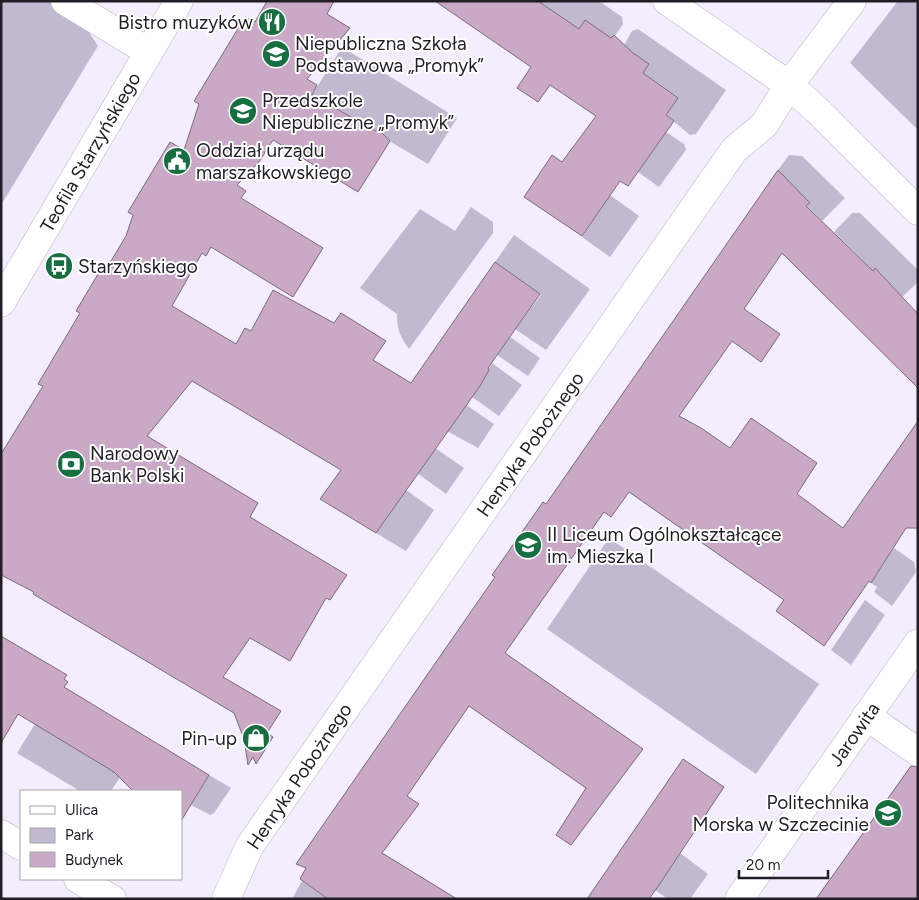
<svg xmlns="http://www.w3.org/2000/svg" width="919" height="900" viewBox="0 0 919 900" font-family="Figtree,sans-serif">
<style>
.green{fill:#c1b9d0}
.building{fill:#c9a9c6;stroke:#7b6b79}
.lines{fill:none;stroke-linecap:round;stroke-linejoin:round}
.minor-casing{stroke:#bbb4c8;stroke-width:29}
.minor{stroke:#fff;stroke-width:28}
.labels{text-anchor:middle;stroke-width:4;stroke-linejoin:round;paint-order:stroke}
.poi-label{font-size:19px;fill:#211e25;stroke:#fff;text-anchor:start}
.street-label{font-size:19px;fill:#211e25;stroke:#fff}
</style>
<rect width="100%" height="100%" fill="#f3edfe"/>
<g class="green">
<polygon points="1,1 50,1 81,20 98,46 1,205"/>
<polygon points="538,1 599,1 622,17 623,24 614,37 611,38 579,29"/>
<polygon points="898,1 918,1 918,130 850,63"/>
<polygon points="638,29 726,90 696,134 690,135 666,115 678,98 643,73 649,64 623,47 632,31"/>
<polygon points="342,47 457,118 428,164 312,95"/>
<polygon points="666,132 684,144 686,150 659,187 638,172"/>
<polygon points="789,155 802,156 845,198 822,221 807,206 809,203 778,170"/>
<polygon points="610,195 639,216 610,257 582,237"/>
<path d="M471,207L493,222V233L409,349C400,337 397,329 397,314L360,288L420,209L455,231Z"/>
<polygon points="852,213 860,213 918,270 918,282 902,297 875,268 873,271 834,232"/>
<polygon points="514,235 590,289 546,350 515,329 541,295 495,262"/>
<polygon points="510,337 540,358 528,376 497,355"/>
<polygon points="492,363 522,385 499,416 472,397"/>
<polygon points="466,405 494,424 478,448 447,431"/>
<polygon points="435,448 464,468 446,494 417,473"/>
<polygon points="406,490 434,510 406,551 376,533"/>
<polygon points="609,538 819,684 756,774 547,629"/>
<polygon points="894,548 914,562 916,572 892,606 874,592 877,587 871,583"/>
<polygon points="865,600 885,615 851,665 831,650"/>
<polygon points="35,724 121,776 111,791 80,791 17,753"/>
<polygon points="209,775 231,788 214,813 210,815 191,805"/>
<polygon points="680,853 708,874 690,899 668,899 655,890"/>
<polygon points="302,881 328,899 292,899"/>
</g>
<g class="building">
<polygon points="267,1 334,1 327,14 350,28 307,79 317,85 312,95 374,130 381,132 390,141 358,192 273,140 259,162 237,185 246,191 241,198 323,248 293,297 211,247 206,256 202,253 172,306 236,344 245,328 251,331 273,290 334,323 341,313 386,341 373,360 411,383 495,262 540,294 488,368 489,370 480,386 376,533 320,499 341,470 192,381 147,436 258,503 250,517 347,575 330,600 326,598 290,661 250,638 223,677 281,711 267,733 273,737 256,764 253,757 248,765 244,739 234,713 33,594 34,592 1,575 1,454 43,386 38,384 80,313 76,311 104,264 108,266 126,236 133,215 128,212 170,142 184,150 199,104 194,101 245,17 255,22"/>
<polygon points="435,1 538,1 579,29 585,20 611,38 614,35 633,53 649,64 643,73 678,98 666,115 674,121 628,186 620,181 582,236 524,197 552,155 562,162 596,116 550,85 538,102 517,88 531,67"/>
<polygon points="778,170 810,203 806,206 873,271 875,268 918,314 918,388 782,253 744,309 780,334 761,362 732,341 679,416 701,428 730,448 751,418 817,463 797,494 843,528 918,421 918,528 906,528 871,583 869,581 824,646 776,611 784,600 629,492 611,517 604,512 505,653 643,749 571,845 556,835 586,788 469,706 407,796 419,804 382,853 457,899 328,899 300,879 306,868 296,864 495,577 492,575 543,502 546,504"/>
<polygon points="1,636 67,675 64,679 68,682 64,687 209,775 181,821 181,791 133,791 114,772 18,714 1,743"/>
<polygon points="683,759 724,787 659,885 649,899 587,899"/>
<polygon points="911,766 918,767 918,899 816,899"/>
</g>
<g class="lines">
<defs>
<g id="minor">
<polyline points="65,1 149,52"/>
<polyline points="667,1 789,85 818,111 918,211"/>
<polyline points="1,303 179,1"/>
<polyline points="866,716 918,752"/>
<polyline points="1,834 21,846"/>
<polyline points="78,879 112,899"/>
<polyline points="226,899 249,847 734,150 764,125 789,85 852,1"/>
<polyline points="739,899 918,643"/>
</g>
</defs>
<use href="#minor" class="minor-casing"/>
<use href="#minor" class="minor"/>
</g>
<defs>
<symbol id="restaurant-disc" viewBox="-11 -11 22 22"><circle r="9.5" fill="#176e40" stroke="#fff"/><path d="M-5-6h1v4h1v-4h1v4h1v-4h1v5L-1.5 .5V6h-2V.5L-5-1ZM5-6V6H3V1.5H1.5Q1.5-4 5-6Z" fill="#fff"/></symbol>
<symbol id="school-disc" viewBox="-11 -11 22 22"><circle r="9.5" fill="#176e40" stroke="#fff"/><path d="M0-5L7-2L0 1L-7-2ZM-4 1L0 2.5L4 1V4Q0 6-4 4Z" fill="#fff"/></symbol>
<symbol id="civic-disc" viewBox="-11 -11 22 22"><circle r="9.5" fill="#176e40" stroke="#fff"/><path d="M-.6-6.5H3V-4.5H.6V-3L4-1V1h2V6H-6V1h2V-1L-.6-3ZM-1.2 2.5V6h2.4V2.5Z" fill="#fff"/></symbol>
<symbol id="bus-disc" viewBox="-11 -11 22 22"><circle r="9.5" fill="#176e40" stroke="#fff"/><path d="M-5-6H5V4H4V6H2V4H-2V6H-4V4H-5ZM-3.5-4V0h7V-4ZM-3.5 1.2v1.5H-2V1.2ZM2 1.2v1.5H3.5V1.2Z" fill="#fff"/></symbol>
<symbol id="bank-disc" viewBox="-11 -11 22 22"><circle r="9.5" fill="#176e40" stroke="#fff"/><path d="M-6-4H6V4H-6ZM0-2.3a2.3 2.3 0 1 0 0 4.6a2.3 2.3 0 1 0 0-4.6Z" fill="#fff"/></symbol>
<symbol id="university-disc" viewBox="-11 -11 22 22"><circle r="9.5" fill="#176e40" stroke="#fff"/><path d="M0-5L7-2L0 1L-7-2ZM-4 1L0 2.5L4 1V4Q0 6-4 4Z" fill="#fff"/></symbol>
<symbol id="shop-disc" viewBox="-11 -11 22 22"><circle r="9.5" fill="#176e40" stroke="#fff"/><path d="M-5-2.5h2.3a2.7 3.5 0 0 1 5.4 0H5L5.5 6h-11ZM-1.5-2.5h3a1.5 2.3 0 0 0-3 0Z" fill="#fff"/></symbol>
</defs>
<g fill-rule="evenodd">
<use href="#restaurant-disc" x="256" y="6" width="32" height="32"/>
<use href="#school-disc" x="260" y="38" width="32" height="32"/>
<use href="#school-disc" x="227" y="95" width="32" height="32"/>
<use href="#civic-disc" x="161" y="145" width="32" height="32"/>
<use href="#bus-disc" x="43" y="250" width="32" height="32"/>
<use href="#bank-disc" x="55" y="448" width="32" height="32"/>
<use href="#university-disc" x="512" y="529" width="32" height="32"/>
<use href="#shop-disc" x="240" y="722" width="32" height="32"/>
<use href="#university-disc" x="872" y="797" width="32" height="32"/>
</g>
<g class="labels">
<g class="poi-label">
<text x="253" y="29" text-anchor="end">Bistro muzyków</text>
<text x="295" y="50">Niepubliczna Szkoła<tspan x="295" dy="22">Podstawowa „Promyk”</tspan></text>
<text x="262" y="107">Przedszkole<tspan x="262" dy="22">Niepubliczne „Promyk”</tspan></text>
<text x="196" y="157">Oddział urządu<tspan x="196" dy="22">marszałkowskiego</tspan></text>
<text x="78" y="273">Starzyńskiego</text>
<text x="90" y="460">Narodowy<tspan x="90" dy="22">Bank Polski</tspan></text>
<text x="547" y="541">II Liceum Ogólnokształcące<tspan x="547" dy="22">im. Mieszka I</tspan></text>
<text x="237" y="745" text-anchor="end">Pin-up</text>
<text x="869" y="809" text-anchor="end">Politechnika<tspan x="869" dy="22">Morska w Szczecinie</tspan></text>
</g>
<g class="street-label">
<text transform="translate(90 152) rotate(-60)" y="7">Teofila Starzyńskiego</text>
<text transform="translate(530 444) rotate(-55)" y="7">Henryka Pobożnego</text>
<text transform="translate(854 734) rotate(-55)" y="7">Jarowita</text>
<text transform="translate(299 776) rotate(-56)" y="7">Henryka Pobożnego</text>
</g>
</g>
<rect width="919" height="900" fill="none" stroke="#211e25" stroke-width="5"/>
<rect x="20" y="790" width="162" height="90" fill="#ffffff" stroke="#a6a5a8"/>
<rect x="30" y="806" width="25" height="8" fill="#ffffff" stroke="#a6a5a8"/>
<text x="65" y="815" font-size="15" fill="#211e25">Ulica</text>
<rect x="30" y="828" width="25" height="15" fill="#c1b9d0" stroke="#a6a5a8"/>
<text x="65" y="840" font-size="15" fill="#211e25">Park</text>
<rect x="30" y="852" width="25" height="15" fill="#c9a9c6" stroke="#a6a5a8"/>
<text x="65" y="865" font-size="15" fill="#211e25">Budynek</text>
<path d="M739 870v8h89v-8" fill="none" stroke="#211e25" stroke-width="2.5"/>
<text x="746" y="870" font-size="15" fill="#211e25" stroke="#ffffff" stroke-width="4" paint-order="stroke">20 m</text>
</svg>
